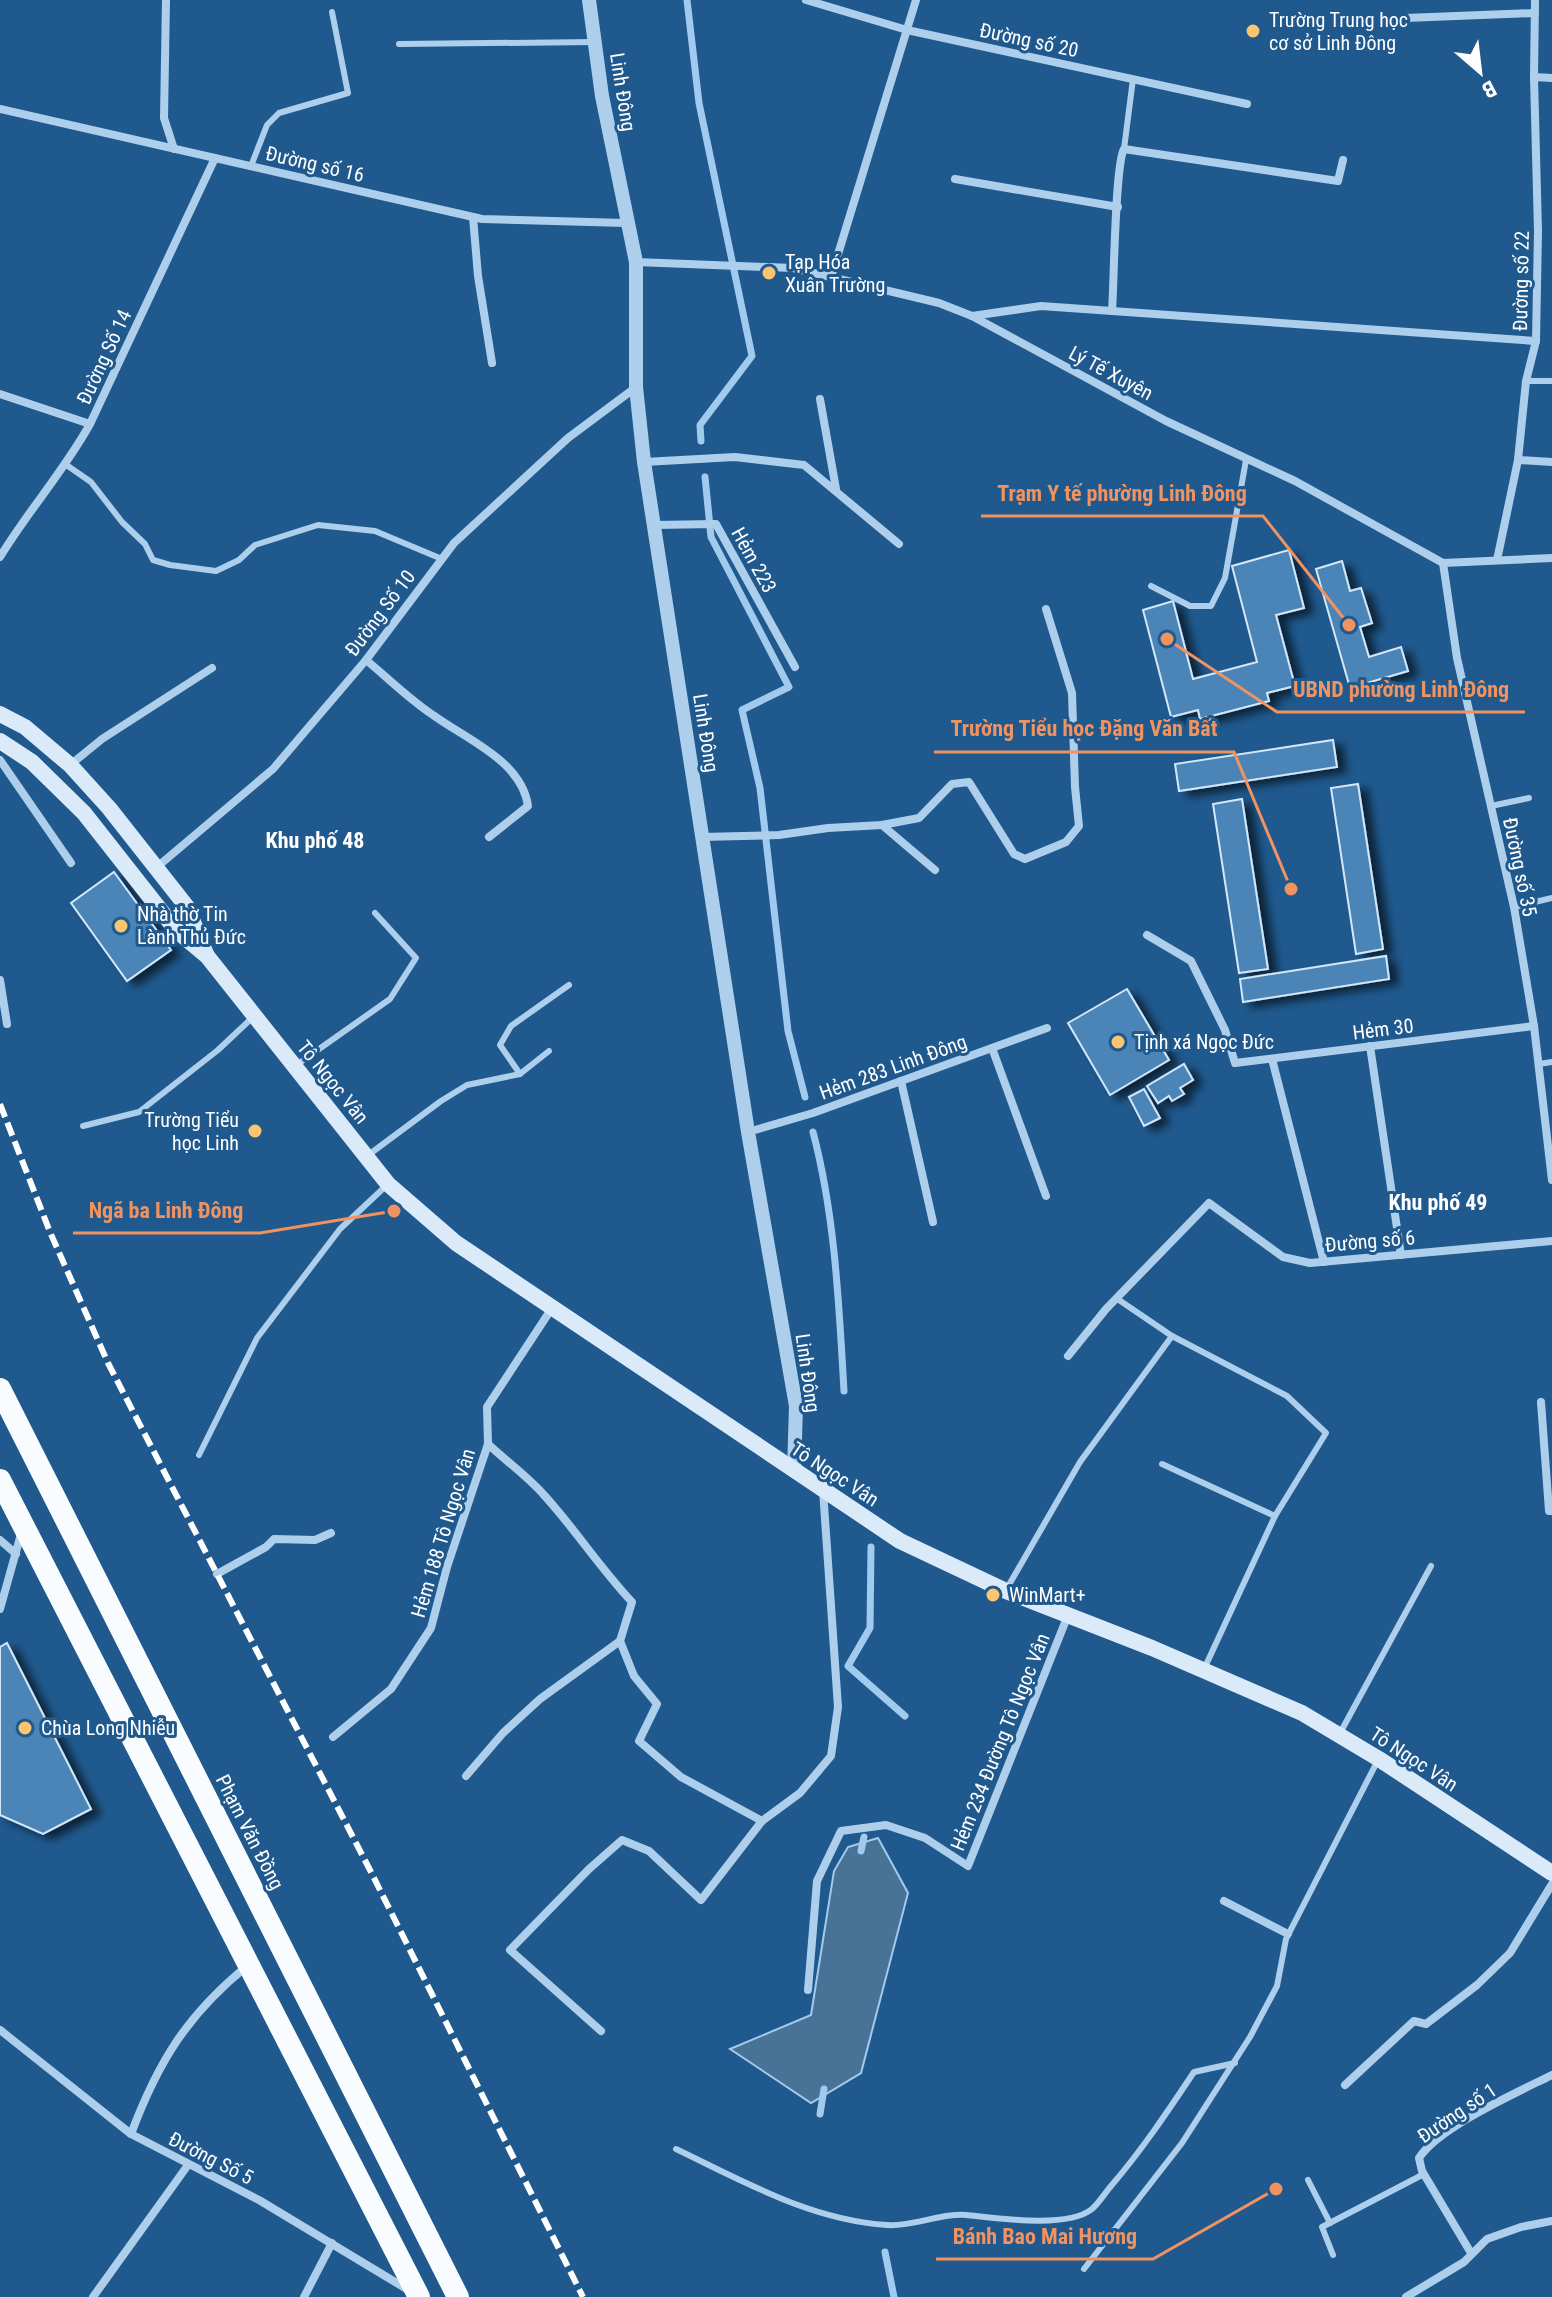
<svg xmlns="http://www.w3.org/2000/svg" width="1552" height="2297" viewBox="0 0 1552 2297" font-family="'Roboto Condensed',sans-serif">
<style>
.water{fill:#497297;stroke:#a1cbee;stroke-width:2}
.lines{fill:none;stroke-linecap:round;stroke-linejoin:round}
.stream{stroke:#a1cbee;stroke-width:7}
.building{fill:#4c85b7;stroke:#d3e7f9;stroke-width:2;filter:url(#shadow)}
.service{stroke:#aecfec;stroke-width:6}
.minor{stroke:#aecfec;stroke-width:8}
.tertiary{stroke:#aecfec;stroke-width:14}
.secondary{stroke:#daeaf9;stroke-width:16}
.trunk{stroke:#f9fcff;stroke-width:22}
.rail{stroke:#fff;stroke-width:6;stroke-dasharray:14 6;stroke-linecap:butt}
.poi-dot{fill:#fac56e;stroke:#1f598e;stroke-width:3}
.labels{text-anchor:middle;stroke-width:6;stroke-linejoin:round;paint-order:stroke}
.poi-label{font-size:20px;fill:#fff;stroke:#1f598e;text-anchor:start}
.street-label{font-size:20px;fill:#fff;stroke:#1f598e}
.neighbourhood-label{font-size:22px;font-weight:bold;fill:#fff;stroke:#1f598e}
.leader{fill:none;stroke:#f09361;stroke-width:3}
.callout-dot{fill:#f09361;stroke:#1f598e;stroke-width:3}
.callout-label{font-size:22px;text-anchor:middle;font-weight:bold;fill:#f09361;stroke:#1f598e;stroke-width:6;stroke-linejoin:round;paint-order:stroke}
</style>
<defs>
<filter id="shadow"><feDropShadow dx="9" dy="5" stdDeviation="4" flood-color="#0009"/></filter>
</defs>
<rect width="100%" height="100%" fill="#1f598e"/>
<polygon class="water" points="878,1838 908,1893 861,2073 811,2103 730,2049 811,2015 834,1871 848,1847"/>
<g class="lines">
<g class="stream">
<polyline points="687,0 699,103 752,356 700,425 701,441"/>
<polyline points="705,477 711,537 789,687 742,710 760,788 788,1031 805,1097"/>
<path d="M813,1132C835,1215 839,1305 844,1391"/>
<polyline points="871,1547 870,1628 848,1666 905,1716"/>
<polyline points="861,1851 864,1837"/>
<polyline points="820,2114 824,2089"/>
<polyline points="885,2252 894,2297"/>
</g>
</g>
<g class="building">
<polygon points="1289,550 1304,608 1276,615 1295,686 1267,693 1269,701 1200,719 1198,710 1171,717 1143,610 1173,601 1193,679 1257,662 1232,566"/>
<polygon points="1342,561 1350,591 1361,588 1372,623 1360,627 1369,657 1401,647 1408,671 1350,688 1316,569"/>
<polygon points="1333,740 1337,767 1179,791 1175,764"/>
<polygon points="1358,784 1383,949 1356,954 1331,788"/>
<polygon points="1242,799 1268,969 1239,973 1213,804"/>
<polygon points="114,872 171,950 127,981 71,903"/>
<polygon points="1386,956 1389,979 1243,1002 1240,979"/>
<polygon points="1127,989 1169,1060 1110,1095 1068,1023"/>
<polygon points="1184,1064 1193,1080 1180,1088 1184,1094 1172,1101 1169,1096 1158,1103 1147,1086"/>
<polygon points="1144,1089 1160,1118 1144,1126 1129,1097"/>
<polygon points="7,1643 91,1809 43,1834 0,1815 0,1647"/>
</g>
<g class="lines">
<g class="service">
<polyline points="399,44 594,42"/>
<polyline points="1124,149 1133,79"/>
<polyline points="251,166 267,125 279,113 348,93 332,12"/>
<polyline points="1526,381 1552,381"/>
<polyline points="65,464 91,482 122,522 145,544 153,560 170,565 216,571 239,560 255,545 318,525 375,531 442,559"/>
<polyline points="1151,586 1190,606 1211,606 1225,578 1246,460"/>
<polyline points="1491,806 1529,798"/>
<polyline points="1514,907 1552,898"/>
<polyline points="1539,1064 1552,1062"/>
<polyline points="295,1066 390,999 416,958 375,913"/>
<polyline points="520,1074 500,1045 511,1026 569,985"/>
<polyline points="83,1126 139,1112 218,1050 252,1018"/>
<polyline points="367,1156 441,1101 467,1085 520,1074 549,1051"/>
<polyline points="1116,1298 1172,1336 1287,1396 1326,1433 1275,1516 1205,1667"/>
<polyline points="199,1455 257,1338 340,1229 388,1184"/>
<polyline points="1162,1464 1275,1516"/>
<polyline points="1006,1590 1080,1462 1172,1336"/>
<polyline points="1339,1735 1431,1566"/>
<path d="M676,2149C743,2181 810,2220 887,2225C913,2227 939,2213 966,2215C996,2218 1067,2229 1092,2209C1099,2203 1105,2193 1111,2186C1142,2150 1168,2111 1194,2072L1235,2063"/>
<polyline points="1308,2180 1330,2223"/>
<polyline points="1333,2255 1322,2227 1424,2174"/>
<polyline points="1084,2269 1182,2143 1250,2037 1277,1986 1286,1939 1378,1760"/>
</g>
<g class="minor">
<polyline points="166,0 164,118 174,149"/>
<polyline points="806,0 907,30 1247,104"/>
<polyline points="1405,18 1535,13"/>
<polyline points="1534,77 1552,78"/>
<polyline points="0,109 482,219 626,223"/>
<polyline points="955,179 1118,207"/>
<polyline points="473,217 478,276 492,363"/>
<polyline points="636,262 793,268 939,303 972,316 1166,421 1295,481 1443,563 1552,558"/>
<polyline points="831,277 916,0"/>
<path d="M1112,311C1114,285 1115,164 1124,149L1338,181L1343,160"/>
<polyline points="972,316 1041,306 1536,341"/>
<polyline points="0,394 90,424"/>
<polyline points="820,399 836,489"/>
<polyline points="1518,460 1552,462"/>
<polyline points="644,462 735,457 804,465 899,544"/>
<polyline points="654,525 716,524 795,667"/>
<path d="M0,557C28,511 64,471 90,424L215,158"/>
<polyline points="1497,560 1518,460 1526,381 1536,341 1538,231 1534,77 1535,0"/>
<polyline points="1443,563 1457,658 1514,907 1534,1026 1552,1180"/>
<path d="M366,660C388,678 409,699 433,715C466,739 522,761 528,806L489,837"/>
<polyline points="0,760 71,863"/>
<polyline points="70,765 102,739 212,668"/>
<polyline points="882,825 935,870"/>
<polyline points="702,837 779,835 828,828 882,825 919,818 952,784 969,782 1014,854 1025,859 1066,842 1079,826 1075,787 1072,693 1046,609"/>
<polyline points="157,867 273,769 366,660 454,543 568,438 635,388"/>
<polyline points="1147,935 1191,961 1225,1030 1235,1063 1534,1026"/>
<polyline points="0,980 7,1024"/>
<polyline points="1370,1046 1401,1255"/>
<polyline points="992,1048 1046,1196"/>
<polyline points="1272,1059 1324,1262"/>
<polyline points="901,1081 933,1222"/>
<polyline points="748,1132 813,1113 1047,1028"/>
<polyline points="1068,1356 1106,1309 1209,1203 1283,1257 1310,1263 1552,1241"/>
<polyline points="1541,1402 1549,1511 1552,1511"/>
<path d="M488,1444C506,1461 527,1476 544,1495C575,1529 600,1568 632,1602L620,1641L634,1676L657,1704L639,1741L681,1777L762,1821"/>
<polyline points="0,1540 16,1554"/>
<polyline points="217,1574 266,1547 274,1539 315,1540 331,1533"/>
<polyline points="0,1609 21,1534"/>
<polyline points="333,1737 391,1689 431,1628 447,1567 488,1444 487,1407 552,1308"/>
<polyline points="466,1776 503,1733 540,1699 620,1641"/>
<polyline points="1224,1901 1288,1934"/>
<polyline points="808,1990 817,1881 841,1831 886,1825 925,1838 968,1866 1068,1615"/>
<polyline points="0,2030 131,2134 259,2200 410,2291"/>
<polyline points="601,2031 510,1950 589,1869 622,1840 649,1851 701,1900 762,1821 800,1793 831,1756 838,1707 823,1490"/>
<polyline points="1345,2085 1414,2021 1426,2024 1477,1985 1510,1953 1552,1884"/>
<path d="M131,2134C158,2062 187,2015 247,1966"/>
<path d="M1471,2253L1422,2171L1419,2158C1439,2127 1518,2092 1552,2075"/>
<polyline points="93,2297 188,2165"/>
<polyline points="304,2297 332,2243"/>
<polyline points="1406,2297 1464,2262 1487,2239 1521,2227 1552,2221"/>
</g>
<polyline class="tertiary" points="589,0 602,96 636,262 636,387 644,462 748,1132 796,1406 794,1471"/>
<g class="secondary">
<polyline points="0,714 25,727 70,765 109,808 187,907 206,954"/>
<polyline points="0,741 32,762 84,813 176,930 207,956 388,1184 456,1243 900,1541 1006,1591 1152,1648 1302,1713 1379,1759 1552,1873"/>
</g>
<g class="trunk">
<polyline points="0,1389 458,2297"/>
<polyline points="0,1480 419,2297"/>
</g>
<polyline class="rail" points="0,1104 50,1232 108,1363 371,1872 583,2297"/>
</g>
<g class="poi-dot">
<circle cx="1253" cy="31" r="8"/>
<circle cx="769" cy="273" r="8"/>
<circle cx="121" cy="926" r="8"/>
<circle cx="1118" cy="1042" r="8"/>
<circle cx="255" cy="1131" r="8"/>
<circle cx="993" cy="1595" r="8"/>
<circle cx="25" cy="1728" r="8"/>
</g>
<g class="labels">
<g class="poi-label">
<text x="1269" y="27">Trường Trung học<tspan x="1269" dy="23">cơ sở Linh Đông</tspan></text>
<text x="785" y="269">Tạp Hóa<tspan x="785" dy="23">Xuân Trường</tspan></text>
<text x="137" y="921">Nhà thờ Tin<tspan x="137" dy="23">Lành Thủ Đức</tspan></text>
<text x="1134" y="1049">Tịnh xá Ngọc Đức</text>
<text x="239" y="1127" text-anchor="end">Trường Tiểu<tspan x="239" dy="23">học Linh</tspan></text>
<text x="1009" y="1602">WinMart+</text>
<text x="41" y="1735">Chùa Long Nhiễu</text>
</g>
<g class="street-label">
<text transform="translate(1029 40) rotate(12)" y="7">Đường số 20</text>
<text transform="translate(623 92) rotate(81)" y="7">Linh Đông</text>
<text transform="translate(315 164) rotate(13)" y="7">Đường số 16</text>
<text transform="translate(1521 281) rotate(-89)" y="7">Đường số 22</text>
<text transform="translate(104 357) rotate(-65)" y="7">Đường Số 14</text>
<text transform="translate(1111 373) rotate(28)" y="7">Lý Tế Xuyên</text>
<text transform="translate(754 560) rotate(61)" y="7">Hẻm 223</text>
<text transform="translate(380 613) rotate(-53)" y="7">Đường Số 10</text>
<text transform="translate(706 733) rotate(81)" y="7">Linh Đông</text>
<text transform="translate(1520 867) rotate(78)" y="7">Đường số 35</text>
<text transform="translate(1383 1029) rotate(-7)" y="7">Hẻm 30</text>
<text transform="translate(893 1067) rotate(-20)" y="7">Hẻm 283 Linh Đông</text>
<text transform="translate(333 1082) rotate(51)" y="7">Tô Ngọc Vân</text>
<text transform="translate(1370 1241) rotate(-5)" y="7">Đường số 6</text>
<text transform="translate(808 1373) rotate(82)" y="7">Linh Đông</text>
<text transform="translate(835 1474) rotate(33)" y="7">Tô Ngọc Vân</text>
<text transform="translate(443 1533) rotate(-73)" y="7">Hẻm 188 Tô Ngọc Vân</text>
<text transform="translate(1000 1742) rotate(-68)" y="7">Hẻm 234 Đường Tô Ngọc Vân</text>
<text transform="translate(1414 1759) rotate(33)" y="7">Tô Ngọc Vân</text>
<text transform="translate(250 1832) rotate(63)" y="7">Phạm Văn Đồng</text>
<text transform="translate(1457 2113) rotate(-34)" y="7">Đường số 1</text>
<text transform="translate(211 2158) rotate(27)" y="7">Đường Số 5</text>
</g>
<g class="neighbourhood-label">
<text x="315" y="848">Khu phố 48</text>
<text x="1438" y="1210">Khu phố 49</text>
</g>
</g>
<path class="leader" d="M1349 625L1263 516H981M1167 639L1277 712H1525M1291 889L1234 752H934M394 1211L260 1233H73M1276 2189L1153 2259H936"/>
<g class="callout-dot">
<circle cx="1349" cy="625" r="8"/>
<circle cx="1167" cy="639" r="8"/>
<circle cx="1291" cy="889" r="8"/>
<circle cx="394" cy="1211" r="8"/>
<circle cx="1276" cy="2189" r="8"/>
</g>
<g class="callout-label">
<text x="1122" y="501">Trạm Y tế phường Linh Đông</text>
<text x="1401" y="697">UBND phường Linh Đông</text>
<text x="1084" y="736">Trường Tiểu học Đặng Văn Bất</text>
<text x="166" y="1218">Ngã ba Linh Đông</text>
<text x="1045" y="2244">Bánh Bao Mai Hương</text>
</g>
<g transform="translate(1480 72) rotate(152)" stroke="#1f598e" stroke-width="6" paint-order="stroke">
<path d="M0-6L14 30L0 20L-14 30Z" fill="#ffffff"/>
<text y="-12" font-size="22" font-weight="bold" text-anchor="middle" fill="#ffffff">B</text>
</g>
</svg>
